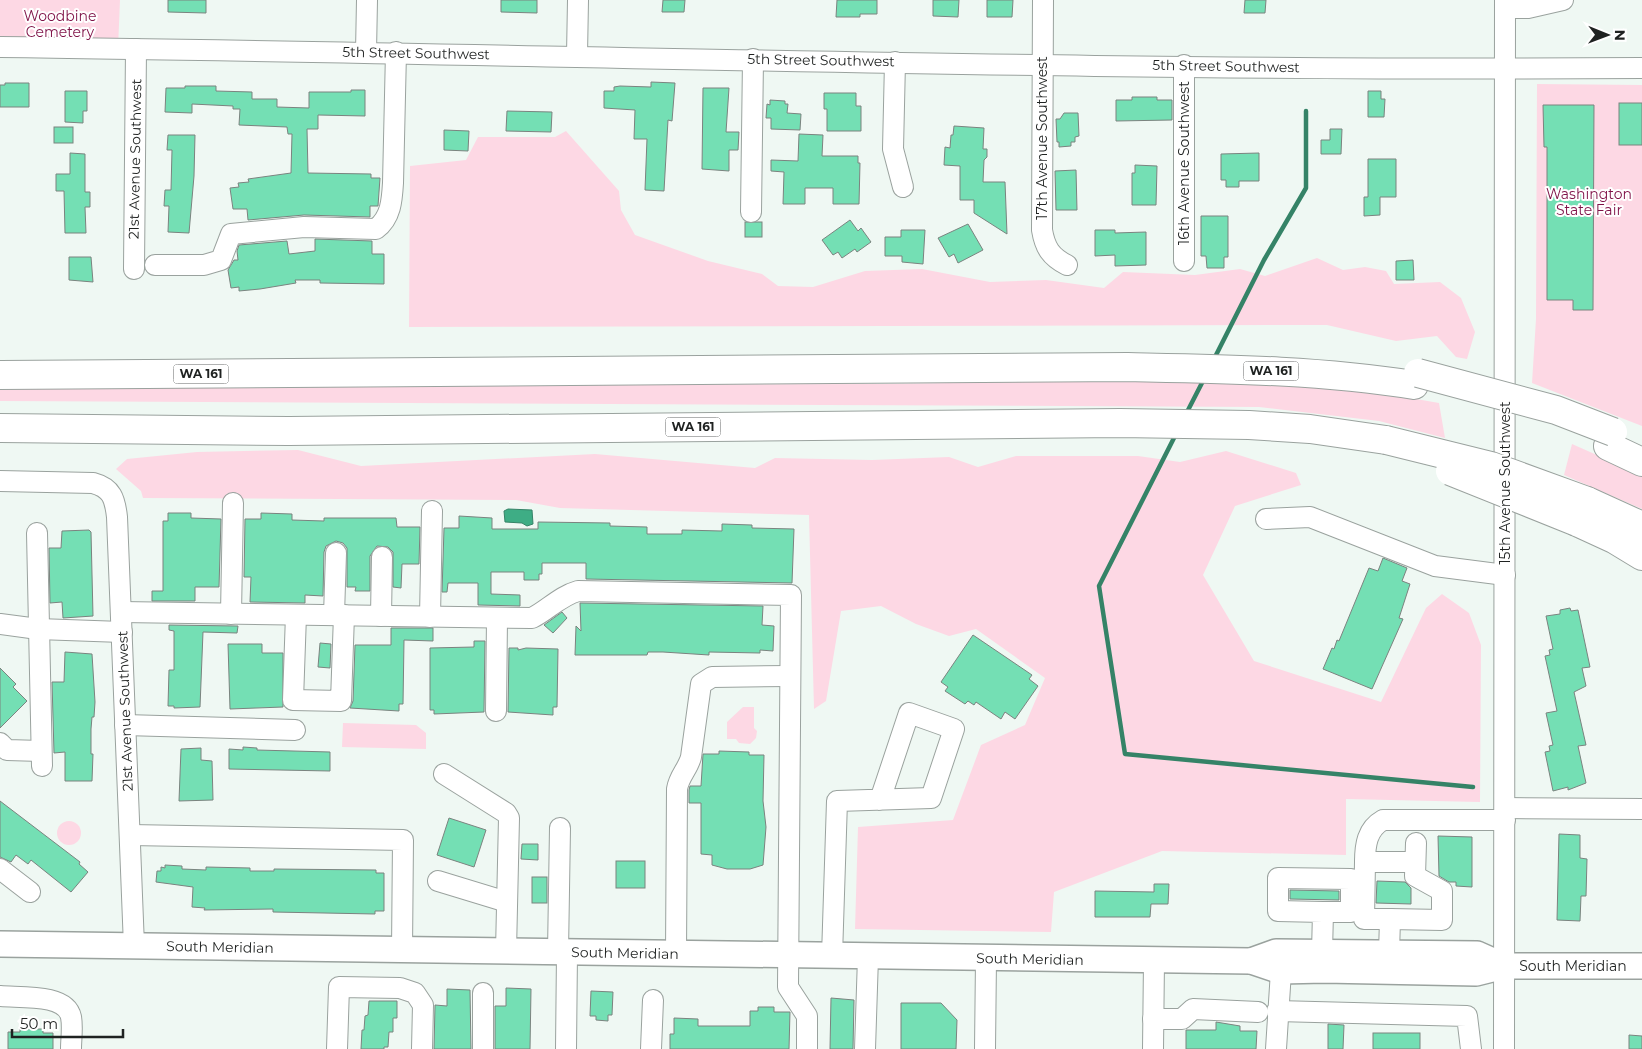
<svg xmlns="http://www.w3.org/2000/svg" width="1642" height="1049" viewBox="0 0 1642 1049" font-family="Montserrat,sans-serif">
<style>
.green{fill:#fdd8e4}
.water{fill:#3ead85;stroke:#358367}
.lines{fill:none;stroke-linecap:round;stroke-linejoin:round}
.stream{stroke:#358367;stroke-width:4.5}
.building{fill:#74dfb4;stroke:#7b837f}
.minor-casing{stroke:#9aa29e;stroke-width:22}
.major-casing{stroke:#9aa29e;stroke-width:28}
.highway-casing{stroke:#9aa29e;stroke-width:30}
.minor{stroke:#fff;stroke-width:20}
.major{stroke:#fff;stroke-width:25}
.highway{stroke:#fff;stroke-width:28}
.highway-bridge-casing{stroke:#9aa29e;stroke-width:30;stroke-linecap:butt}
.highway-bridge{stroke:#fff;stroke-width:28}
.labels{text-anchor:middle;stroke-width:4;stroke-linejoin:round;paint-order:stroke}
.shield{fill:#fff;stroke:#626464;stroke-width:1}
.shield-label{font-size:12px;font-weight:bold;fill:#1f2221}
.park-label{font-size:14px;fill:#7f1147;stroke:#fff}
.street-label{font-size:14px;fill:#1f2221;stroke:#fff}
</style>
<rect width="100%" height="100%" fill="#eff8f3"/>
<g class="green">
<polygon points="0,0 120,0 118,49 0,47"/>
<polygon points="1537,84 1642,85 1642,426 1532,383 1536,319"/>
<polygon points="566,131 619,191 621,210 635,235 708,261 762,274 778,286 813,287 865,271 922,269 990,282 1046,280 1104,288 1123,272 1195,275 1240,269 1265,276 1317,258 1343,270 1365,267 1386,271 1394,284 1440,282 1461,298 1475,332 1467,359 1456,357 1437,336 1396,341 1327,325 409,327 410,166 466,160 478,137 555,137"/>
<polygon points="1221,379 1382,393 1439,403 1445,438 1379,421 1259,407 0,401 0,386 879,384"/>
<polygon points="1572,444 1642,475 1642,509 1564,475"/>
<polygon points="298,450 361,466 595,454 755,468 775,458 872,460 949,457 978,467 1016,456 1138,456 1180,462 1226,451 1296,473 1301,485 1235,506 1203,575 1254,661 1381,702 1426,608 1442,594 1469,613 1481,645 1480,802 1346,799 1346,855 1162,851 1054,892 1051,932 855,929 858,827 953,820 981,745 1025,725 1045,678 976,629 949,636 916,624 881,606 841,611 826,701 814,709 809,515 560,508 516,500 143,498 141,491 116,469 127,459 197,452"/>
<polygon points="743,707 754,707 754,728 757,731 756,738 750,744 739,743 736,739 727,739 727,722"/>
<polygon points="343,723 416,725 426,733 426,749 342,747"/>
<circle cx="69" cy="833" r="12"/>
</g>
<polygon class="water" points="508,509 532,510 533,524 527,526 522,523 505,522 504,511"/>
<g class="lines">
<g class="stream">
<polyline points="1213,361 1264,260 1306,188 1306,111"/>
<polyline points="1186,414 1204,379"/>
<polyline points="1177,432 1099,586 1125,754 1473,787"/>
</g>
</g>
<g class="building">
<polygon points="168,0 206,0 206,13 168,12"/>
<polygon points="501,0 537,0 537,13 501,12"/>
<polygon points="663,0 685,0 684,12 662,12"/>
<polygon points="837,0 877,0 877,14 860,14 860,17 836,17"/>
<polygon points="933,0 959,0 958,17 933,16"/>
<polygon points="987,0 1013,0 1012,17 987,17"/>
<polygon points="1245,0 1266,0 1265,13 1244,13"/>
<polygon points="651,82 675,83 672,121 668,120 664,191 645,190 647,139 634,139 635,110 604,108 604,91 614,91 614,87 620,86 651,87"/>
<polygon points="5,83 29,83 29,107 0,107 0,85 5,85"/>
<polygon points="185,86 216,86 216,91 252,92 252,99 277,99 277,107 309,108 309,92 351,92 351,90 365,90 365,116 318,115 318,129 307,129 308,173 371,174 371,178 380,178 378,206 370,206 370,217 304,215 248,220 247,209 233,209 230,188 239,187 238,183 249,182 248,179 291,173 292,134 288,134 287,127 239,125 240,109 233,109 233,106 192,104 192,113 165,112 166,88 185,88"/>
<polygon points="703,88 729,88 726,132 739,132 738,150 729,150 729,171 702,169"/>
<polygon points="65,91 87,91 87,111 83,111 83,123 65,122"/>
<polygon points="1368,91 1381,91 1381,99 1385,99 1384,117 1368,117"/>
<polygon points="824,93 856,93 856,106 861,106 861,131 827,131 827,109 824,109"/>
<polygon points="1132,97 1157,97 1157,100 1172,100 1172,120 1116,121 1116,100 1132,100"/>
<polygon points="770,100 785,101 785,104 788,104 787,113 801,114 800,130 771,129 771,118 766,118 767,104 770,105"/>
<rect x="1619" y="103" width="23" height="42"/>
<polygon points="1543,105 1594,105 1593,310 1573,310 1573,300 1547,300 1547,147 1544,147"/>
<polygon points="507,111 552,112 551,132 506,131"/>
<polygon points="1064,113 1078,113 1079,136 1075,137 1075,142 1071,142 1071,146 1059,147 1059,142 1057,142 1056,119 1060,119"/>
<polygon points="954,126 984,128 983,149 987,149 987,157 984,160 983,182 1005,182 1007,234 974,213 974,200 960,200 960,166 944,165 945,147 950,148 951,135 953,135"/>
<rect x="54" y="127" width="19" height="16"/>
<polygon points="1330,129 1342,129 1341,154 1321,154 1321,140 1330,140"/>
<polygon points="444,130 469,131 468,151 444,150"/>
<polygon points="799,134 823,135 822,156 858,156 858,163 860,163 859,204 833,204 833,188 805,188 805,204 783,204 784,172 771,171 771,160 798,161"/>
<polygon points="168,135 195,135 194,176 189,233 168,232 169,206 164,206 165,190 171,190 172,150 167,150"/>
<polygon points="70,153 85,154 85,192 90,192 90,207 85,207 86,233 65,233 64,191 56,191 56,174 70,174"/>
<polygon points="1259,153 1259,181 1239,181 1239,187 1226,187 1226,180 1221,180 1221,154"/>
<polygon points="1368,159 1396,159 1396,197 1380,197 1380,215 1364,216 1364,197 1368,197"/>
<polygon points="1135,165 1157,166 1156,205 1132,205 1132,173 1135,173"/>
<polygon points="1076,170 1077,210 1056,210 1055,171"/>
<polygon points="1201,216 1228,216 1228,257 1224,257 1224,268 1207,268 1206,256 1201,256"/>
<polygon points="850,220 858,231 861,228 871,242 857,252 855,249 842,258 838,252 833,255 822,240"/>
<rect x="745" y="222" width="17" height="15"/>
<polygon points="968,224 983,250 958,263 954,254 949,257 938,238"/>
<polygon points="901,230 925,230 923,264 902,262 902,256 885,256 885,237 901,237"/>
<polygon points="1095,230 1115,230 1115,233 1146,232 1146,265 1115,266 1115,255 1095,256"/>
<polygon points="315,239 372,241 372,254 384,254 384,284 320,283 320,280 295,280 296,283 260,289 239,291 239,287 231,288 228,270 234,260 238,260 237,251 239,245 287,241 289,254 315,251"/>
<polygon points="69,257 91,257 93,282 69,280"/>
<polygon points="1413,260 1414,280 1396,280 1396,261"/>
<polygon points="168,513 191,513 191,518 221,519 219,587 195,587 195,601 152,601 152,591 163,591 163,521 168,521"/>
<polygon points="261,513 292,514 292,520 324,521 324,518 396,518 397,527 420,527 419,564 402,564 401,588 393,587 393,552 388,547 377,546 370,556 370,591 355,591 356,587 347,587 347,548 343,543 336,541 326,546 324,552 323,596 305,595 305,603 250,602 251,577 244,577 245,519 261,519"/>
<polygon points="459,516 492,518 492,529 538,529 538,522 610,523 610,526 647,527 647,534 682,534 682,530 722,531 722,524 752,525 752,528 794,529 792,583 586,579 586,563 542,563 542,574 539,574 539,580 524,580 524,572 491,572 491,594 520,595 520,606 478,605 478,583 448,583 447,592 442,592 444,528 459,528"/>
<polygon points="89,530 91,532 93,616 63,618 62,602 50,603 49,548 61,548 62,531"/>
<polygon points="1383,558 1407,568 1402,581 1410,584 1399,618 1403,619 1372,689 1323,669 1332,648 1334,649 1337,640 1339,641 1369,568 1378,571"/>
<polygon points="580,603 763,606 762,625 774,626 773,651 760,650 760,653 709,652 709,655 663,652 648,652 647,655 575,655 576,626 581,631"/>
<polygon points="1570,608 1571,611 1578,610 1590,667 1582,668 1586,686 1574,692 1586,745 1578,746 1586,783 1568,790 1568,787 1553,791 1545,752 1550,751 1549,746 1553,745 1546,713 1557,711 1545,656 1550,655 1549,650 1553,649 1546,616 1560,614 1560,610"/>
<polygon points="562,612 567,618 553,633 544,625"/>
<polygon points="169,625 238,626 237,633 203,632 200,707 174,708 174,706 168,706 169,670 174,670 174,631 169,630"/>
<polygon points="391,628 433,628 433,641 404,640 403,704 399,704 399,711 350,708 353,701 355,645 391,645"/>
<polygon points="973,635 1032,675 1029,679 1038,686 1015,719 1005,712 1001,719 976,702 974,705 968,701 965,704 945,691 948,687 941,682"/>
<polygon points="474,641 485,641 484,712 434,714 434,710 430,710 430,648 474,647"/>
<polygon points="320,643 331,644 330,668 318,667"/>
<polygon points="228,644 262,644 262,653 283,653 283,707 230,709"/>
<polygon points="509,648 518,648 518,650 526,648 558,649 557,707 553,707 553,715 508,712"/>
<polygon points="65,652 92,654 95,702 94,717 92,717 91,729 91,754 93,754 92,781 65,781 65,752 54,753 52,682 64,682"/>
<polygon points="0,668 16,684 13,687 27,701 0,728"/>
<polygon points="243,747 257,748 257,750 330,752 330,771 229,769 229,749 243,750"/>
<polygon points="201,748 201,760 212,761 213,800 179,801 181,749"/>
<polygon points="719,751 749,752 749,755 764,755 763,801 766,827 763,865 750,869 727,869 712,865 712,855 701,854 701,803 689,803 689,790 690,786 701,786 703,754 719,754"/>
<polygon points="0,801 80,862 79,864 88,872 71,892 31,860 28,864 16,855 11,862 0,857"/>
<polygon points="449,818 486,830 474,867 437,855"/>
<polygon points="1559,834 1580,835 1580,858 1587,859 1586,896 1581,896 1580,921 1557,920"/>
<polygon points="1438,836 1472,837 1472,887 1456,886 1456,882 1449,882 1439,876"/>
<polygon points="522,844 538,844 538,860 521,859"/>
<rect x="616" y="861" width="29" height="27"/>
<polygon points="165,865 182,866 182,869 206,870 206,867 250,868 250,871 274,871 274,869 376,870 376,873 384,873 384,911 375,911 375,914 273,912 273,909 204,910 205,908 192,907 193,887 156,882 157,871 161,871 161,867 165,868"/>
<rect x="532" y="877" width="15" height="26"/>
<polygon points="1377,881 1405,882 1411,888 1411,904 1376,903"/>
<polygon points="1154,884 1169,884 1168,904 1151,904 1150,917 1095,917 1095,891 1154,892"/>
<polygon points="1290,890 1339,891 1339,900 1290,899"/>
<polygon points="506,988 531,989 530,1049 495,1049 495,1006 506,1006"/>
<polygon points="447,989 470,990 471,1049 434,1049 435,1005 447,1006"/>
<polygon points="591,991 613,992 612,1015 608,1015 608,1021 596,1020 596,1016 590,1016"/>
<polygon points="831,998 854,1000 853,1049 830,1049"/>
<polygon points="369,1001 397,1001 397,1018 393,1018 393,1032 389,1032 388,1047 384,1047 384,1049 361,1049 362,1030 364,1030 365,1016 368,1015"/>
<polygon points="901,1003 941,1003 957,1020 956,1049 901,1049"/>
<polygon points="758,1007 774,1007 774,1012 790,1012 789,1049 670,1049 670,1034 674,1034 674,1018 698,1019 698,1026 750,1026 750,1011 758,1011"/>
<polygon points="1216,1022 1240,1026 1240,1031 1257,1031 1256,1049 1186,1049 1186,1030 1216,1030"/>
<polygon points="1328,1024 1344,1025 1343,1049 1328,1049"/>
<polygon points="20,1029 43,1029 43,1033 53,1033 53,1049 8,1049 8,1032 20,1032"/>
<rect x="1373" y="1033" width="47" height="16"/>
<polygon points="1629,1035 1642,1036 1642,1049 1629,1049"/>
</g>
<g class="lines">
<defs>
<g id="minor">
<path d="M1043,0L1042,230C1045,248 1051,257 1067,265"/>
<polyline points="1506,8 1528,8 1563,0"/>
<path d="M0,47C547,54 1095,72 1642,68"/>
<polyline points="366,52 367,0"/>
<polyline points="577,55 578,0"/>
<polyline points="895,62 893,149 903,187"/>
<polyline points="751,212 753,59"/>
<polyline points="1184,261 1184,65"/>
<path d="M155,265H204L221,260L231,234L304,227L376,229C391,218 392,200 393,183L396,52"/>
<polyline points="134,269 136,49"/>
<path d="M0,481L93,483C112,488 115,499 117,517L134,946"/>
<polyline points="1266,519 1310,517 1435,566 1505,575"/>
<polyline points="37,533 42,766"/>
<path d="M121,612L532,618C548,610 560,596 578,591L791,595L788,987L807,1016V1049"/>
<polyline points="231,614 233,503"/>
<polyline points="296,615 293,700 341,701 344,615"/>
<polyline points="334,615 336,553"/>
<polyline points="381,616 382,557"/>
<polyline points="430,617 432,511"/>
<polyline points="0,624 38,629 122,632"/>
<polyline points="496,711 497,618"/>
<polyline points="125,725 295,730"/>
<polyline points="0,743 7,750 41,751"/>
<polyline points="444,774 506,813 509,818 506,951"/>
<polyline points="1505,808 1642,809"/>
<polyline points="130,835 403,840 402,950"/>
<path d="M1365,862C1365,845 1367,829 1383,820H1505"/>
<polyline points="0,869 30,892"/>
<polyline points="438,881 507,902"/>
<polyline points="1390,919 1364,919 1365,862 1415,862"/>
<polyline points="558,952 560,828"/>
<polyline points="1322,952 1323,912 1351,912 1351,879 1278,878 1278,911 1323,912"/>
<polyline points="1389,953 1390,919 1442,920 1442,891 1415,876 1416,843"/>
<path d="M676,954L677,789C679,776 688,769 691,757L701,684L712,677L790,676"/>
<polyline points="832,956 837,801 931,798 954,729 909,713 880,800"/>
<polyline points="483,993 483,1049"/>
<path d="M0,996C19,998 66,993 71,1017C73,1027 71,1039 71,1049"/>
<polyline points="1277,1011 1467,1016 1471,1049"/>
<polyline points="1153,1019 1182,1019 1193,1009 1258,1012"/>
<polyline points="337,1049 339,987 400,988 415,993 423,1005 422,1049"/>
<polyline points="566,1049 567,953"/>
<polyline points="651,1049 653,1000"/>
<polyline points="865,1049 868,957"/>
<polyline points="985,1049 986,959"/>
<polyline points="1153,1049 1154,961"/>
<polyline points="1276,1049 1281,971"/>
<polyline points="1504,1049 1505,0"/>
</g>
<g id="major">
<polyline points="0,944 1251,961 1281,971 1324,970 1476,973 1504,966 1642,966"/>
<polyline points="1251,961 1276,952 1477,954 1504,966"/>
</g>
<g id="highway">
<path d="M0,375L1128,367C1224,369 1319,370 1414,385"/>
<polyline points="0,428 289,431 1120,423 1249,425 1310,429 1386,440"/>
<polyline points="1608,446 1642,462"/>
<polyline points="1587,501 1642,526"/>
<polyline points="1577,522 1614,539 1642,556"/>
</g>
</defs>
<use href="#minor" class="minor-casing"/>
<use href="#major" class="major-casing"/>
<use href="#highway" class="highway-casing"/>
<use href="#minor" class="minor"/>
<use href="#major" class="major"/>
<use href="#highway" class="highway"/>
<defs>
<g id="highway-bridge">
<polyline points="1418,373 1556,410 1613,432"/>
<polyline points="1386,440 1491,466 1587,501"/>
<polyline points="1450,471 1577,522"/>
</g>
</defs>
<use href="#highway-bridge" class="highway-bridge-casing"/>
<use href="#highway-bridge" class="highway-bridge"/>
</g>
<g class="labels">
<g class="shield">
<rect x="1243.5" y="361.5" width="55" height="19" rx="4"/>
<rect x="173.5" y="364.5" width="55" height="19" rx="4"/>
<rect x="665.5" y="417.5" width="55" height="19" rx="4"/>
</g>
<g class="shield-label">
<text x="1271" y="375">WA 161</text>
<text x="201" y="378">WA 161</text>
<text x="693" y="431">WA 161</text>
</g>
<g class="park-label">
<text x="60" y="21">Woodbine<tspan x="60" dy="16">Cemetery</tspan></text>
<text x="1589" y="199">Washington<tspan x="1589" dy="16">State Fair</tspan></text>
</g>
<g class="street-label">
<text transform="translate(416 53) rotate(1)" y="5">5th Street Southwest</text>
<text transform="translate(821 60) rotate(1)" y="5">5th Street Southwest</text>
<text transform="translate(1226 66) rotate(1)" y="5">5th Street Southwest</text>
<text transform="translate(1042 138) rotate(-90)" y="5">17th Avenue Southwest</text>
<text transform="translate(135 159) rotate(-89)" y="5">21st Avenue Southwest</text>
<text transform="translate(1184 163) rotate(-90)" y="5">16th Avenue Southwest</text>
<text transform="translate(1505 483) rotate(-90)" y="5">15th Avenue Southwest</text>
<text transform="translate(125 711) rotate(-92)" y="5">21st Avenue Southwest</text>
<text transform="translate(220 947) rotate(1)" y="5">South Meridian</text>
<text transform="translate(625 953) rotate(1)" y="5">South Meridian</text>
<text transform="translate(1030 959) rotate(1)" y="5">South Meridian</text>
<text x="1573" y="971">South Meridian</text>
</g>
</g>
<g transform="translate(1607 35) rotate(91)" stroke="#ffffff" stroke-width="4" paint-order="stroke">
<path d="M0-4L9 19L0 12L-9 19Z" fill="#1f2221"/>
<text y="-8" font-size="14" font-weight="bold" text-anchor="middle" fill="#1f2221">N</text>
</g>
<path d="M12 1029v8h111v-8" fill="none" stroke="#1f2221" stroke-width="2.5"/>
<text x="20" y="1029" font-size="15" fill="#1f2221" stroke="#ffffff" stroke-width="4" paint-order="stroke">50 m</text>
</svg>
